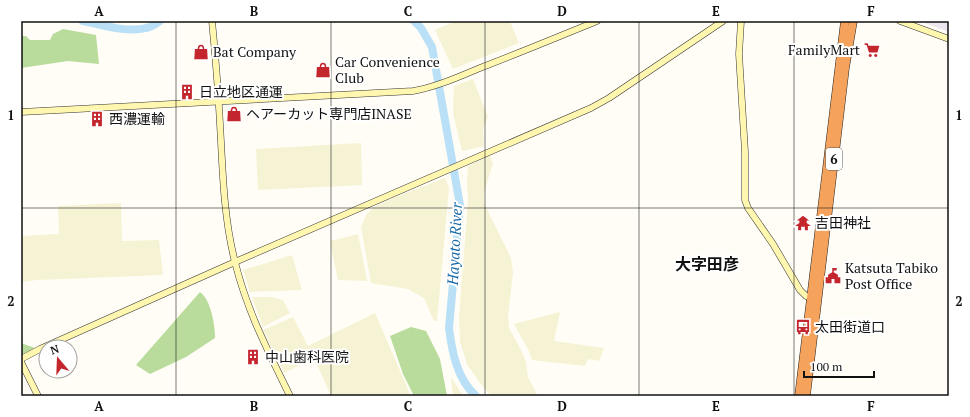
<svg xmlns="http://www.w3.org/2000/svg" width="970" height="417" viewBox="0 0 970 417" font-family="'PT Serif','Noto Sans JP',serif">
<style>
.industrial{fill:#eee6ef}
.farmland{fill:#f6f3d4}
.forest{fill:#b9dc9c}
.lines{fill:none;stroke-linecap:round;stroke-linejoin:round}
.river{stroke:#b9e0f7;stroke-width:8}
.secondary-casing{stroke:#333;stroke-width:7}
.highway-casing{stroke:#222;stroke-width:9}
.secondary{stroke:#fff6b0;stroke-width:6}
.highway{stroke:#f5a25d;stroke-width:8}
.grid{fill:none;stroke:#111;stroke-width:1;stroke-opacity:0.55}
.labels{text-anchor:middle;stroke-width:4;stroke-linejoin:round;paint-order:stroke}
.shield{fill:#fff;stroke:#585858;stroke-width:1}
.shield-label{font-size:13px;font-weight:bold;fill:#111}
.poi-label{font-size:14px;fill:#111;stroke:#fff;text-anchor:start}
.water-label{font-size:15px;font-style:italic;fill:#1768a6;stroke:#fff}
.quarter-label{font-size:16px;font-weight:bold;fill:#111;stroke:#fff}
.neatline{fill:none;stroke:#111;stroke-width:1.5}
.grid-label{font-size:13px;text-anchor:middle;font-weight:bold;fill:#111}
</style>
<rect width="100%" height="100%" fill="#fffdf5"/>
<polygon class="industrial" points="919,21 949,21 949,32"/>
<g class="farmland">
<polygon points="456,21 509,21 511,24 519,43 453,69 435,30"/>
<polygon points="473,79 488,117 483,129 484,146 462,151 453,113 454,86"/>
<polygon points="361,143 362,185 258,190 256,149"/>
<polygon points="490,155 493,163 484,193 484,203 511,258 513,272 508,318 509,328 520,348 526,362 528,377 538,396 491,396 480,383 467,364 460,342 459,317 468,201 467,181 468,166"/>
<polygon points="445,178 449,188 437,321 434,321 424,298 408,289 371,283 361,227 367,214 373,208 388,200"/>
<polygon points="121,203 122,241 159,240 163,275 37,280 21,282 21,236 59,234 58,206"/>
<polygon points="358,234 367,281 338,280 330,241"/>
<polygon points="292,255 302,290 250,292 243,270"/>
<polygon points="252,297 271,297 283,300 290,313 263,327"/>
<polygon points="560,312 554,341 604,348 599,361 588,359 585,366 532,360 529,351 514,324"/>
<polygon points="375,313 411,396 331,396 314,358 284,373 263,330 293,317 308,346"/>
<polygon points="451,377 463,396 453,396"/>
</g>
<g class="forest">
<polygon points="63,29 96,35 99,64 68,61 21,68 21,36 26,36 30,40 50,40 53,34"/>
<path d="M200,292C211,300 215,325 215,338L186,357L150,374L136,365Z"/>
<polygon points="411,327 426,331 440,359 447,396 414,396 403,374 390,336"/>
<polygon points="21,343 35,348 21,355"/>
</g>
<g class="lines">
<g class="river">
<path d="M83,21C101,25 128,33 146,28C151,27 156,24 160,21"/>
<path d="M414,21L421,28L432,47L460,205L449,328C452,352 457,379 476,396"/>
</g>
<defs>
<g id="secondary">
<path d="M212,21C216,61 219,102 221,142C223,182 225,223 235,262C247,311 268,351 290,396"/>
<polyline points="741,21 739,54 745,152 745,200 748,208 773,244 800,290 806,296 815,298"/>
<polyline points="900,21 949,39"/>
<path d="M21,112L413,91C436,87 458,77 480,68C519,53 558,37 597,21"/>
<polyline points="21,359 40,349 235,262 591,108 609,98 723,21"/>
<polyline points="21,362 38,396"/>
</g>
<g id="highway">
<polyline points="799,396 845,21"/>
<polyline points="806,396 845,68 853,21"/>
</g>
</defs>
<use href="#secondary" class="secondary-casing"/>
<use href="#highway" class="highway-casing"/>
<use href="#secondary" class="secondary"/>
<use href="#highway" class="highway"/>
</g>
<path class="grid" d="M176,21V396M331,21V396M485,21V396M639,21V396M794,21V396M21,208H949"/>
<defs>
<symbol id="supermarket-bare" viewBox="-9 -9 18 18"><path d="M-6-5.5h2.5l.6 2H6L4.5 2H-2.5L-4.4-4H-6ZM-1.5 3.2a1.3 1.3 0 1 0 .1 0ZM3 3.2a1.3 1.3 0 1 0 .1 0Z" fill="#c4262e" stroke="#fff" stroke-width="2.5" paint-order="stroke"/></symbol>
<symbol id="shop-bare" viewBox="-9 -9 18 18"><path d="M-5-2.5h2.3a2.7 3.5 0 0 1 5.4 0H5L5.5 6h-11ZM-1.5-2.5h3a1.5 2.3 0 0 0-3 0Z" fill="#c4262e" stroke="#fff" stroke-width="2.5" paint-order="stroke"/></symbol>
<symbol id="building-bare" viewBox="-9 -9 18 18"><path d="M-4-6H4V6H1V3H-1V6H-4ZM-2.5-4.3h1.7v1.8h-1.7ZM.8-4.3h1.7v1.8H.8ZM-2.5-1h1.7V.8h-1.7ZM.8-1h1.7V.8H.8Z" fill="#c4262e" stroke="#fff" stroke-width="2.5" paint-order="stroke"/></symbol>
<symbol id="temple-bare" viewBox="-9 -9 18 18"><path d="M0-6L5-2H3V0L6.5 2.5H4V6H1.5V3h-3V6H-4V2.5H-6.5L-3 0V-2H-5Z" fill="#c4262e" stroke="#fff" stroke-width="2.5" paint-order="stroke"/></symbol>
<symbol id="civic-bare" viewBox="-9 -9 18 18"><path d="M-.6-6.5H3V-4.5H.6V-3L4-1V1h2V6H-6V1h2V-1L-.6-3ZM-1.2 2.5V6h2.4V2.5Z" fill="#c4262e" stroke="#fff" stroke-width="2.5" paint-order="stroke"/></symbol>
<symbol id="bus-bare" viewBox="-9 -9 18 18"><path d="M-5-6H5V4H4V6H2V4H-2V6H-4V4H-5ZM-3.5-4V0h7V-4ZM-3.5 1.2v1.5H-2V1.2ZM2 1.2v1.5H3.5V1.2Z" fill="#c4262e" stroke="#fff" stroke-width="2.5" paint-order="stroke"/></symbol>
</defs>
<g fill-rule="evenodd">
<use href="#supermarket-bare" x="861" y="39" width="22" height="22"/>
<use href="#shop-bare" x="190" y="41" width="22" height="22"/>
<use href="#shop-bare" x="312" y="59" width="22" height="22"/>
<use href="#building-bare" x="176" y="81" width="22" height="22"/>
<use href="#shop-bare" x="223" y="103" width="22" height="22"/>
<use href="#building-bare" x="86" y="108" width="22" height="22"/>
<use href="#temple-bare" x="792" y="212" width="22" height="22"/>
<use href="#civic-bare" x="822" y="265" width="22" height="22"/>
<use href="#bus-bare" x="792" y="316" width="22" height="22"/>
<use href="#building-bare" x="242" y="346" width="22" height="22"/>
</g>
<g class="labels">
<rect class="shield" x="826" y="148" width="16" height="22" rx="3"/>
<g class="shield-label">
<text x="834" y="164">6</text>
</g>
<g class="poi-label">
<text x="860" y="55" text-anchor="end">FamilyMart</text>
<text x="213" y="57">Bat Company</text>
<text x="335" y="67">Car Convenience<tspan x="335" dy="16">Club</tspan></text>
<text x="199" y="97">日立地区通運</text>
<text x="246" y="119">ヘアーカット専門店INASE</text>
<text x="109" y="124">西濃運輸</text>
<text x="815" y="228">吉田神社</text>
<text x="845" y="273">Katsuta Tabiko<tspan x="845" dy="16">Post Office</tspan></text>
<text x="815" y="332">太田街道口</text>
<text x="265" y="362">中山歯科医院</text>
</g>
<g class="water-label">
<text transform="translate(455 244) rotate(-87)" y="5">Hayato River</text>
</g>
<g class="quarter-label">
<text x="707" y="270">大字田彦</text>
</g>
</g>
<rect width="970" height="417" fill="none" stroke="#ffffff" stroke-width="44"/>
<g transform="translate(58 359) rotate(341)"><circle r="19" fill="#ffffff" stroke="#a0a0a0"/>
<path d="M0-3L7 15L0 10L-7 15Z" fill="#c4262e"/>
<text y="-6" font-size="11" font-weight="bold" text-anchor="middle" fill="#111111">N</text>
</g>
<path d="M804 371v6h70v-6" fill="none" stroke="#111111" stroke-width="2"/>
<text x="810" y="371" font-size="12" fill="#111111" stroke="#ffffff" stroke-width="3" paint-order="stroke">100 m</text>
<rect x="22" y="22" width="926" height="373" class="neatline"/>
<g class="grid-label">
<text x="99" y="16">A</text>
<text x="254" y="16">B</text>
<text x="408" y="16">C</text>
<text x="562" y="16">D</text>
<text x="716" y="16">E</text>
<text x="871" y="16">F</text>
<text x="11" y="120">1</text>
<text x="959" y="120">1</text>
<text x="11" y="306">2</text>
<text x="959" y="306">2</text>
<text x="99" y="411">A</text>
<text x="254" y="411">B</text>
<text x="408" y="411">C</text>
<text x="562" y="411">D</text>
<text x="716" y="411">E</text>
<text x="871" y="411">F</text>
</g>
</svg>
